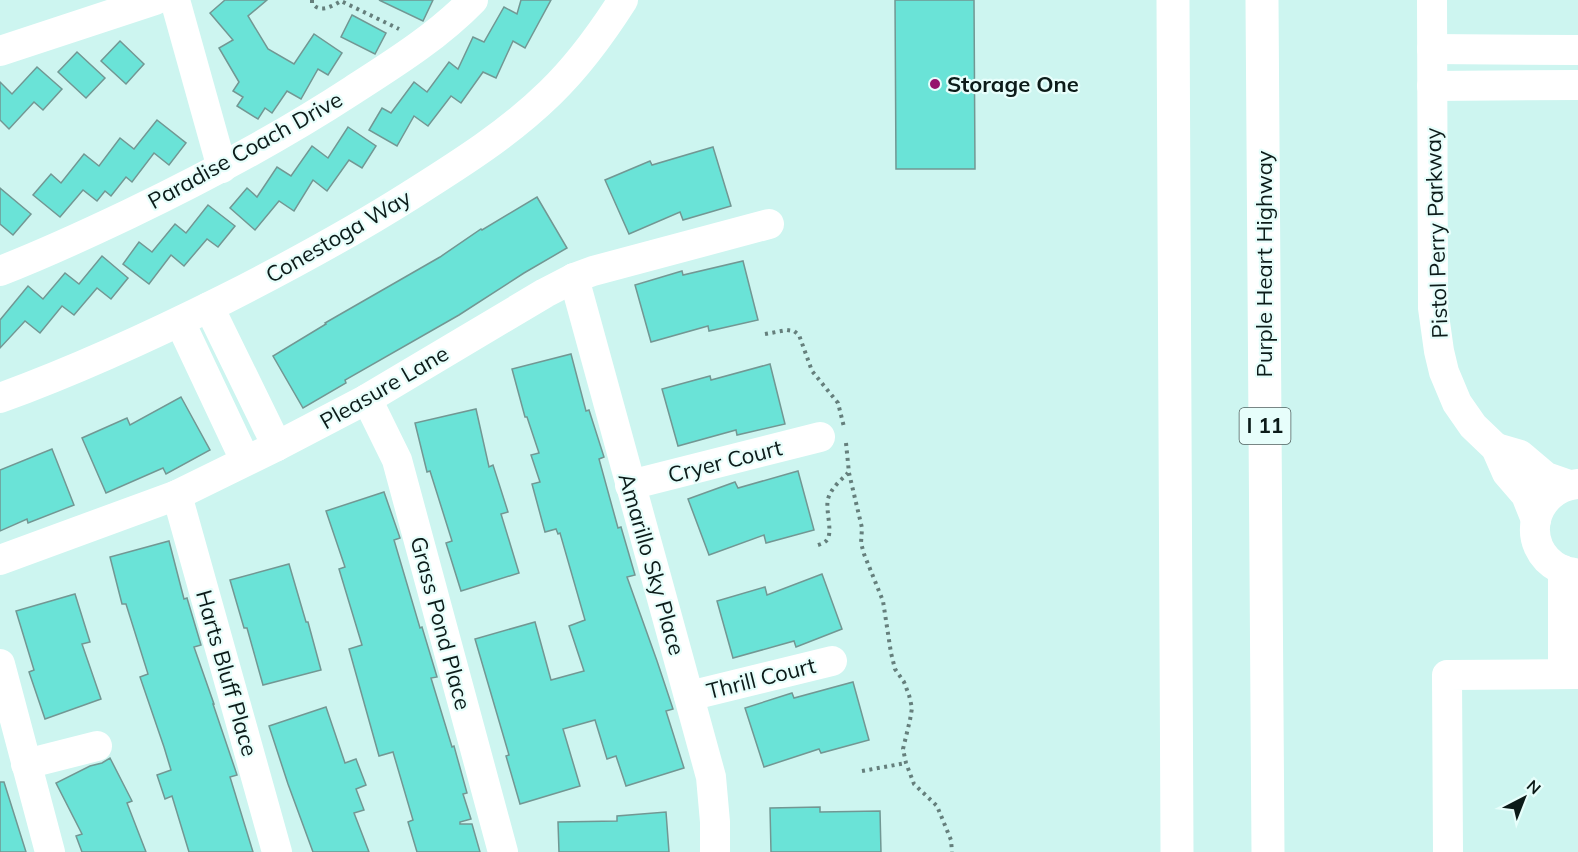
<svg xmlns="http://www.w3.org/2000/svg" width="1578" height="852" viewBox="0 0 1578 852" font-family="Mulish,sans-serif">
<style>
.building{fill:#6ae3d7;stroke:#729793;stroke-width:1.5}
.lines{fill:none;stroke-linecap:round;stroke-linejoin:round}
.path{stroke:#657f7c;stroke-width:4;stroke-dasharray:3 4.5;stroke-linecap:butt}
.minor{stroke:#fff;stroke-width:30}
.highway{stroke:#fff;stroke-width:33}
.poi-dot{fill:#95146c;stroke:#e7fefb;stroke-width:2}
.labels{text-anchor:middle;stroke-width:4.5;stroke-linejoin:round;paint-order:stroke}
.shield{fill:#e7fefb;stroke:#4e5f5d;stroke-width:1.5}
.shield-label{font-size:21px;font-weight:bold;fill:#0c1b19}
.poi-label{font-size:22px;font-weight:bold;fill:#0c1b19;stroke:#e7fefb;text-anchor:start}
.street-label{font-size:22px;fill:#0c1b19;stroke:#e7fefb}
</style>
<rect width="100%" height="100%" fill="#cdf5f0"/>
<g class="building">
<polygon points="225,0 267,0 248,16 268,49 294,64 314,34 342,53 328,75 318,69 301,99 287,91 272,113 265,108 258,119 237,106 243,97 233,91 239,82 219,48 233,40 210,13"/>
<polygon points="379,0 433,0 423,21"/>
<polygon points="521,0 551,0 525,48 513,41 496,78 483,72 461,103 451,96 428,126 414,116 397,146 369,130 382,108 391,113 414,82 427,92 449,62 458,69 473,37 484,42 504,7 517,14"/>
<polygon points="895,0 974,0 975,169 896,169"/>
<polygon points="352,15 386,33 375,54 341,37"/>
<polygon points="120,41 144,64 126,84 101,61"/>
<polygon points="77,52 105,78 86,98 58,72"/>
<polygon points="37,67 62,89 43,110 34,102 9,129 0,120 0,82 12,94"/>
<polygon points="157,120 186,143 169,165 154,153 132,182 126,177 111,196 105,191 97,201 83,190 60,217 33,195 51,174 61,183 84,154 99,166 120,138 134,149"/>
<polygon points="348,127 376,146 362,168 349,160 327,191 313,180 294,211 279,201 255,230 230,208 247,188 257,197 277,167 291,176 312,146 328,158"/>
<polygon points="713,147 731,206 683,220 680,212 629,234 605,180 650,161 652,165"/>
<polygon points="0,188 31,214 13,235 0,224"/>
<polygon points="537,197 567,248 524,273 459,315 345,380 346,383 303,408 273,356 326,324 325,323 440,257 481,229 482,230"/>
<polygon points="208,205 235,226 218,247 207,239 184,266 171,255 149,284 123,264 139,242 152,252 175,224 186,233"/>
<polygon points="102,256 128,278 111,299 97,288 74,315 62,306 40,333 25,321 0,348 0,320 28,286 43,299 65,273 79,284"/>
<polygon points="743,261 758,320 709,331 708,326 651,342 635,285 682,271 683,275"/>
<polygon points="571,354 586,411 589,410 604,457 599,459 618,528 621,527 635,575 627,577 657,661 673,709 666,711 684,768 626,786 616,756 607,759 595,720 563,729 580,786 520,804 506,756 509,755 475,639 535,622 551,680 584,671 569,626 585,620 560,533 558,534 556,529 545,532 532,484 540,482 531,455 539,453 527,417 525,417 512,369"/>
<polygon points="770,364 785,424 737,435 736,430 678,446 662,389 710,376 711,380"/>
<polygon points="181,397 210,450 166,474 163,468 106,493 82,438 127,418 130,425"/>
<polygon points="476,409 489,467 493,465 508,512 501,514 519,573 461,591 446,543 452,541 430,471 427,472 415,423"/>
<polygon points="52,449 74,505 28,523 27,519 0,531 0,470"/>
<polygon points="798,471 814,530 766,543 764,535 709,555 688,499 735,482 738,488"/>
<polygon points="384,492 400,538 394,540 420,628 422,627 437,677 431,678 452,747 454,746 467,793 463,794 471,819 460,822 460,824 472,824 480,852 417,852 408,822 413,820 393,752 379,756 349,649 362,645 339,569 345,567 326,511"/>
<polygon points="169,541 184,599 187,598 201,645 194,647 214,704 213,704 237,775 230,777 253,852 189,852 172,796 165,799 157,775 171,770 164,747 140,677 148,674 126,604 122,604 110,557"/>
<polygon points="289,564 306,622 308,622 321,670 263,685 247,628 244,628 230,580"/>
<polygon points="822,574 842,629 796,647 794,641 733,658 717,601 765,587 767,595"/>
<polygon points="75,594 90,642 82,644 101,699 45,719 29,672 34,670 16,611"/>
<polygon points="853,682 869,740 821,753 819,749 764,767 745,708 792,693 794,698"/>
<polygon points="326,707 345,763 356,759 366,785 356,789 364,810 354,813 369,852 313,852 288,784 269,726"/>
<polygon points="110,758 132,801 127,803 146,852 82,852 76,836 82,834 56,783 90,766 102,763"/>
<polygon points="0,782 4,782 26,852 0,852"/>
<polygon points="820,807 820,812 880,811 881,852 771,852 770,808"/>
<polygon points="666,812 669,852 559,852 558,822 617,821 617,816"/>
</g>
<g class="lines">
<g class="path">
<path d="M312,0V3C320,14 332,6 341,1L399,29"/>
<polyline points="765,334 787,330 794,331 799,335 812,371 838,403 844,427"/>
<polyline points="846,443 849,473 862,528 861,543 864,554 883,601 891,653 895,669 904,682 909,695 912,708 910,720 903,749 906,763 914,784 937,806 951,840 952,852"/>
<path d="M818,545C821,544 824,543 826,541C834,534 825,510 828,499C831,488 841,480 848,473"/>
<polyline points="862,771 906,763"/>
</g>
<g class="minor">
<polyline points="175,0 222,168"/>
<polyline points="1432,0 1433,308 1439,351 1444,372 1457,403 1473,426 1496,448 1507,473 1526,495 1536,520"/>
<polyline points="1432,49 1578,50"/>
<polyline points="0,51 155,0"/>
<polyline points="1432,86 1578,85"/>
<path d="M0,271C44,254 87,234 129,214C206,177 281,137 353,90C395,63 438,36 473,0"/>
<polyline points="574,278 711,777 715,822 715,852"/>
<polyline points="209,307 277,446"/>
<polyline points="180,322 245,460"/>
<path d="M0,398C77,370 151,336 225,299C288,267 351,233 411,195C460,164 508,134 550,93C579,65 602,33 623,0"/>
<polyline points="367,399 397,460 503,852"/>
<polyline points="1496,448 1520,455 1546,477 1569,485"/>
<path d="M1578,484C1532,488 1518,547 1560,569C1565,572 1572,572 1578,574"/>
<polyline points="630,485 820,437"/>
<polyline points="177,495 277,852"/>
<polyline points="0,560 177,495 277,446 367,399 545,293 574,278 593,271 769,224"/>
<polyline points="1563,570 1563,674"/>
<polyline points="0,664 50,852"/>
<polyline points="689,696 832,661"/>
<polyline points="26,764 97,746"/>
<polyline points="1448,852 1447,675 1578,674"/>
</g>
<g class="highway">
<polyline points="1173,0 1177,852"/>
<polyline points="1262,0 1268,852"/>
</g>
</g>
<circle class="poi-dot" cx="935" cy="84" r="6"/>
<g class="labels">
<rect class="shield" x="1239.5" y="408" width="51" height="36" rx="4.5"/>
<g class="shield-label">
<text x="1265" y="433">I 11</text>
</g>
<g class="poi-label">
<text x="947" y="92">Storage One</text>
</g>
<g class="street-label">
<text transform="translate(245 150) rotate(-29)" y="8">Paradise Coach Drive</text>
<text transform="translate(1436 233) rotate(-92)" y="8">Pistol Perry Parkway</text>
<text transform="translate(338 236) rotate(-30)" y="8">Conestoga Way</text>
<text transform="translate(1264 264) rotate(-90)" y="8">Purple Heart Highway</text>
<text transform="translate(384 387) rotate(-30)" y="8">Pleasure Lane</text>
<text transform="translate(725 461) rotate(-14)" y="8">Cryer Court</text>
<text transform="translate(652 564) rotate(74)" y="8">Amarillo Sky Place</text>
<text transform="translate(441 623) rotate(75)" y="8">Grass Pond Place</text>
<text transform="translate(227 673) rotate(74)" y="8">Harts Bluff Place</text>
<text transform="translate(761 678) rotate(-14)" y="8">Thrill Court</text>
</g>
</g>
<g transform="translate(1524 798) rotate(42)" stroke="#e7fefb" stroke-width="4.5" paint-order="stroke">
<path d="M0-4.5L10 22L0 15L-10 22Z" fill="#0c1b19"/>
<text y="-9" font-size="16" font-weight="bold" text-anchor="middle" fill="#0c1b19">N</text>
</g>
</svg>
